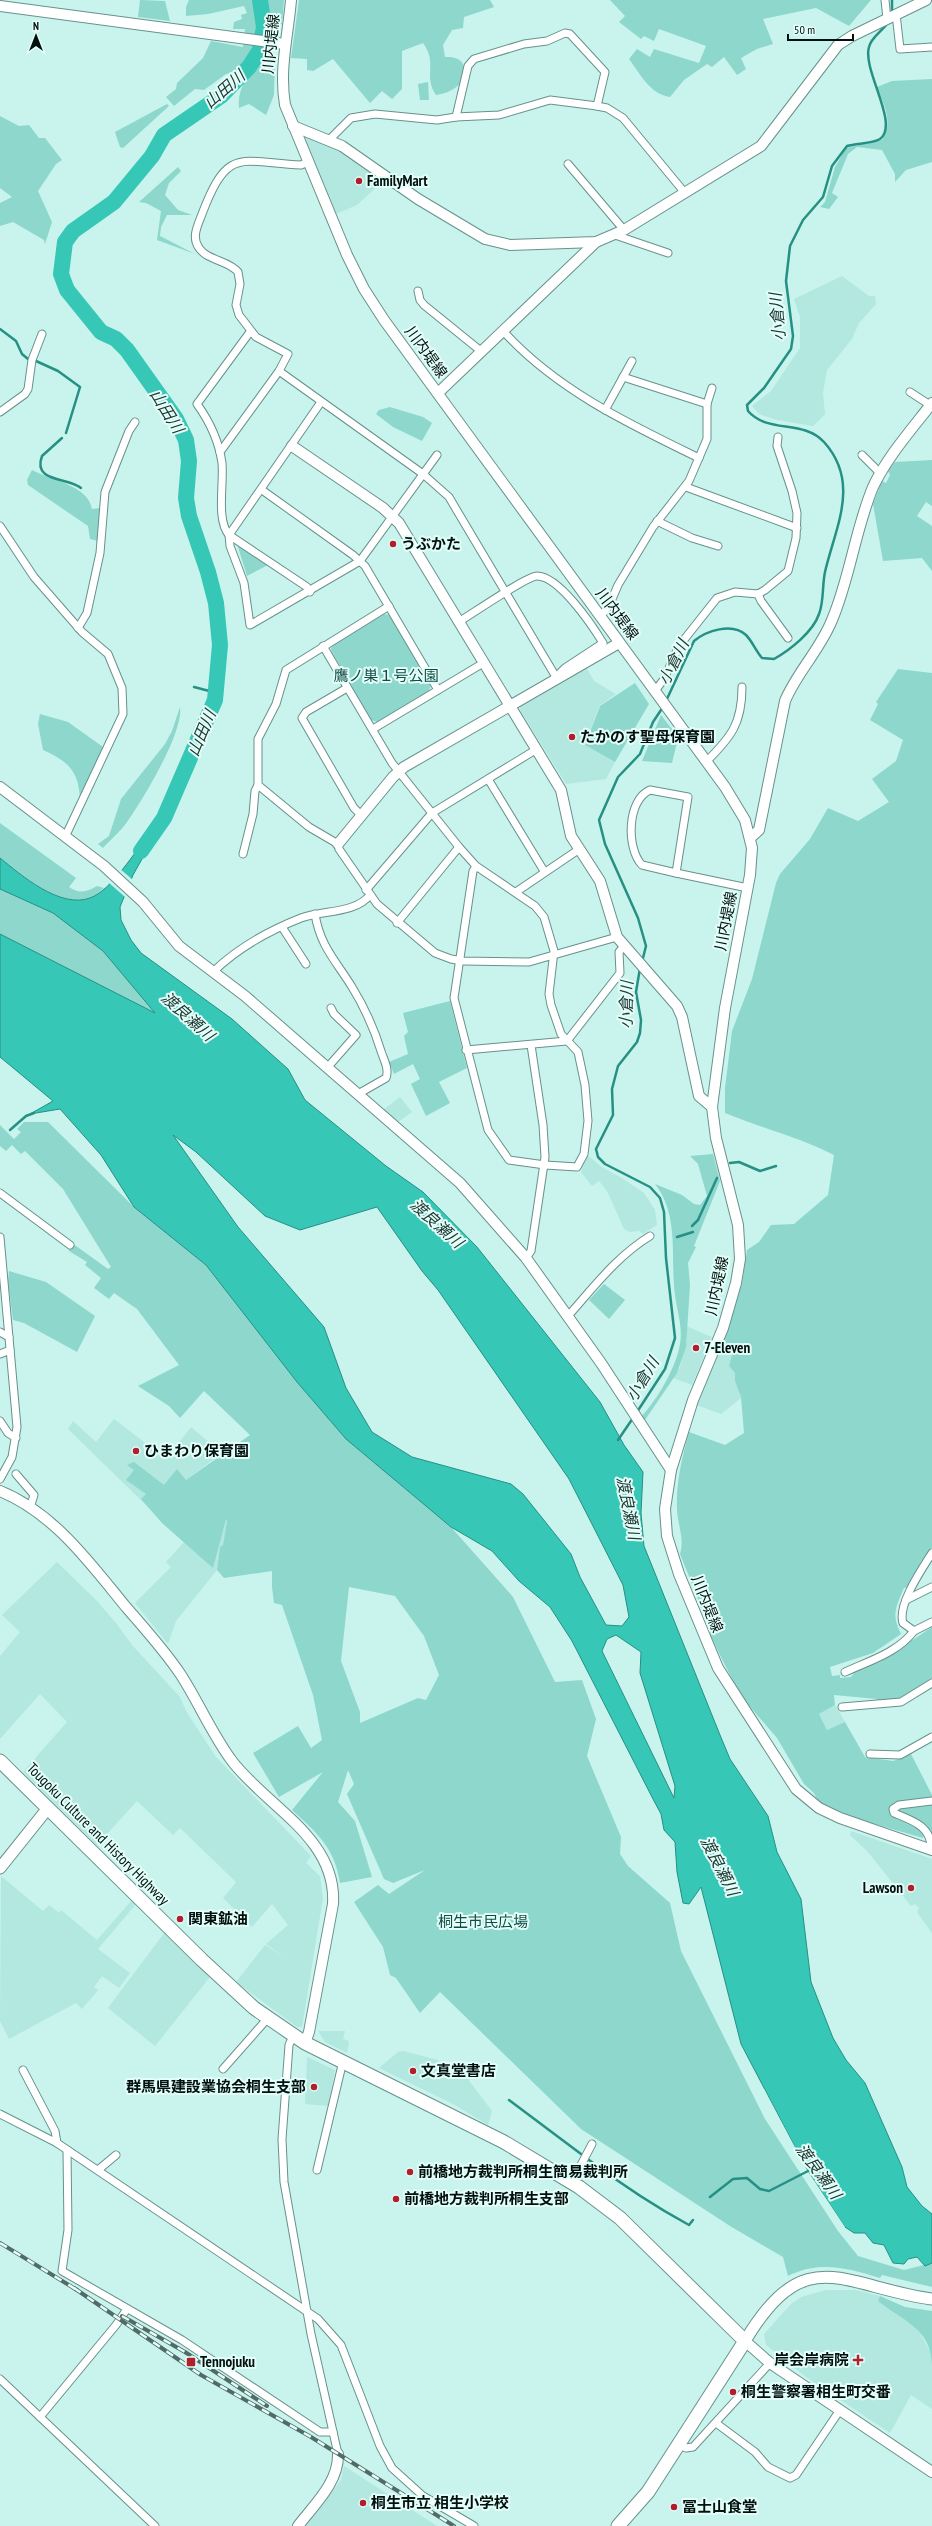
<svg xmlns="http://www.w3.org/2000/svg" width="932" height="2526" viewBox="0 0 932 2526" font-family="'PT Sans Narrow','Noto Sans JP',sans-serif">
<style>
.built{fill:#b2e8df}
.green{fill:#8dd7cc;fill-rule:evenodd}
.water{fill:#36c7b6;stroke:#269084;fill-rule:evenodd}
.pier{fill:#c8f4ed}
.lines{fill:none;stroke-linecap:round;stroke-linejoin:round}
.stream{stroke:#269084;stroke-width:2.5}
.river{stroke:#36c7b6;stroke-width:16}
.street-casing{stroke:#68918b;stroke-width:9}
.secondary-casing{stroke:#68918b;stroke-width:12}
.primary-casing{stroke:#68918b;stroke-width:13}
.highway-casing{stroke:#68918b;stroke-width:15}
.street{stroke:#fff;stroke-width:7}
.secondary{stroke:#fff;stroke-width:10}
.primary{stroke:#fff;stroke-width:11}
.highway{stroke:#fff;stroke-width:13}
.rail-casing{stroke:#516b67;stroke-width:4}
.rail{stroke:#e3fef9;stroke-width:2.5;stroke-dasharray:8;stroke-linecap:butt}
.poi-dot{fill:#b11f2c;stroke:#e3fef9;stroke-width:1.5}
.labels{text-anchor:middle;stroke-width:4;stroke-linejoin:round;paint-order:stroke}
.street-label{font-size:15px;fill:#02100e;stroke:#e3fef9}
.poi-label{font-size:15px;font-weight:bold;fill:#02100e;stroke:#e3fef9;text-anchor:start}
.park-label{font-size:15px;fill:#114d46;stroke:#e3fef9}
.water-label{font-size:16px;font-style:italic;fill:#203834;stroke:#e3fef9}
</style>
<rect width="100%" height="100%" fill="#c8f4ed"/>
<g class="built">
<polygon points="308,135 339,149 384,180 357,205 336,214 304,139"/>
<polygon points="842,276 869,296 875,296 876,304 859,323 852,339 827,370 823,393 825,414 813,426 777,420 759,414 752,406 771,391 800,348 800,317 794,299"/>
<polygon points="586,667 594,681 616,694 599,706 585,745 615,762 606,779 566,784 520,710 520,705"/>
<polygon points="400,1097 412,1112 398,1122 383,1110"/>
<polygon points="587,1155 602,1167 620,1177 644,1193 655,1210 657,1225 643,1234 639,1231 630,1232 624,1229 607,1191 599,1181 592,1186 581,1172"/>
<polygon points="686,1326 712,1337 692,1385 673,1378 680,1367 687,1339"/>
<polygon points="723,1344 733,1351 729,1366 735,1373 741,1398 721,1414 696,1405"/>
<polygon points="114,1419 166,1459 191,1427 222,1453 186,1480 210,1500 227,1521 223,1545 220,1547 217,1570 176,1621 168,1644 135,1603 171,1567 166,1562 184,1542 68,1429 73,1421 96,1442"/>
<polygon points="57,1562 96,1600 116,1623 132,1645 180,1697 186,1711 216,1757 311,1856 306,1863 320,1876 323,1898 302,2027 297,2027 236,1982 265,1945 285,1958 266,1944 288,1925 272,1904 252,1927 223,1898 236,1882 180,1828 173,1835 137,1801 97,1845 23,1772 67,1722 40,1694 0,1739 0,1656 20,1632 2,1615"/>
<polygon points="835,1705 845,1722 827,1730 819,1714"/>
<polygon points="851,1831 932,1859 932,1933 917,1912 919,1908 915,1904 911,1906 868,1852 850,1835"/>
<polygon points="1,1876 43,1911 49,1905 59,1913 61,1910 97,1940 132,1900 136,1904 98,1949 130,1973 119,1988 102,1976 94,1987 98,1990 82,2009 76,2003 9,2039 0,2021"/>
<polygon points="165,1932 210,1977 155,2046 108,2008"/>
<polygon points="318,2031 345,2031 343,2039 349,2041 347,2053 325,2042"/>
<polygon points="403,2051 438,2060 441,2065 454,2067 467,2078 492,2111 488,2125 453,2104 379,2068 398,2052"/>
<polygon points="307,2057 335,2070 328,2106 305,2104"/>
<polygon points="826,2290 856,2290 880,2296 878,2301 917,2327 932,2355 932,2409 911,2395 890,2433 806,2377 766,2345 764,2334 791,2304 801,2297"/>
<polygon points="344,2466 437,2526 306,2526 341,2480"/>
</g>
<g class="green">
<polygon points="140,0 165,1 170,21 138,17"/>
<path d="M189,0H284L282,24L269,32L267,50L275,57L274,95L266,115L249,104L239,108C237,90 247,76 257,61L251,55C244,63 237,74 226,74L204,90L195,89L174,106L166,97L176,89L177,83L203,58L211,41L243,47L245,29H233L234,22L242,19L241,15L247,13L244,6L208,14L186,16V7Z"/>
<path d="M299,0H490L494,7L464,17L463,28L452,30L443,45L445,57C458,56 468,62 463,77C462,80 461,83 459,85C452,91 444,94 436,95C423,76 438,63 423,43L402,51V89L392,99L382,91L370,103L333,59L313,71L307,70V59L291,58Z"/>
<path d="M610,0H871L849,26L816,8L763,19L773,44L757,49L741,58L746,69L737,75L724,57L712,67L707,64L684,80L670,97C650,94 640,74 629,59L637,49L650,57L654,49L699,63L706,46L659,29L654,41L644,36L641,39L619,22L625,16Z"/>
<path d="M932,79V162L906,170L895,182V174L882,150L857,147L848,154L832,193L838,197L829,209L820,207L825,202L835,167L846,148L882,140C894,123 884,105 877,87L892,81Z"/>
<polygon points="428,82 429,100 420,100 418,84"/>
<polygon points="167,104 169,106 123,148 120,147 115,132"/>
<polygon points="0,116 19,126 29,125 39,138 45,138 62,160 56,164 38,191 52,222 45,244 44,240 13,222 0,226 0,203 12,197 0,188"/>
<polygon points="178,167 181,171 169,183 165,195 178,210 192,215 167,215 161,227 160,236 195,254 157,240 161,211 146,203 139,202"/>
<polygon points="390,407 423,417 432,423 422,441 393,427 376,414 379,410"/>
<polygon points="932,460 932,506 926,502 917,516 932,526 932,571 922,558 883,561 873,504 882,481 886,483 890,475 888,471 895,462"/>
<path d="M32,470C50,480 88,485 92,509L100,508L101,512L98,541L90,539L88,526L28,485L27,480Z"/>
<polygon points="237,544 268,565 247,576"/>
<polygon points="384,614 390,615 431,684 429,691 377,722 371,720 331,650 332,645"/>
<path d="M898,669L932,673V1547L909,1587L904,1588C896,1607 891,1614 901,1634L873,1653L830,1667L832,1676L840,1675V1678L851,1677L856,1670L880,1662L932,1627V1679L899,1700L878,1702L877,1699L834,1695L835,1705L819,1714L827,1730L845,1722L865,1757L893,1761L911,1754L932,1795V1834H924L923,1838L854,1818L818,1801L814,1793L804,1784L777,1738L740,1695L709,1633L719,1626L716,1617L710,1621L705,1616L680,1554C685,1538 677,1524 677,1508C676,1482 682,1458 689,1432L725,1445L744,1433L741,1397L735,1381V1373L729,1366L733,1351L723,1343L742,1284L747,1250L759,1242L771,1225L794,1224L828,1195L834,1155C799,1137 761,1128 725,1113V1088L732,1031L752,979L776,883L780,874L810,839L828,808L858,821L889,802L872,779L896,761L903,740L870,720L878,704L876,702Z"/>
<polygon points="635,683 649,704 615,762 585,745 600,706"/>
<path d="M180,707C184,732 142,801 127,822C120,832 110,840 103,848L98,844L109,836L121,799L165,744L172,731Z"/>
<path d="M40,714L68,722L103,747L80,800C79,771 68,761 43,750L38,724Z"/>
<polygon points="661,715 671,728 679,734 672,763 642,761"/>
<path d="M0,823L76,878L69,887C79,894 87,892 97,886L104,888C100,891 96,896 91,898C63,911 20,874 0,858Z"/>
<polygon points="0,889 53,913 103,951 156,1014 0,934"/>
<polygon points="450,1001 467,1068 439,1082 450,1103 426,1116 411,1084 420,1079 413,1064 394,1074 389,1062 408,1054 404,1036 408,1032 403,1013"/>
<path d="M24,1122H48L134,1207L206,1265L297,1382L346,1439L451,1527L513,1597L555,1682L582,1680L596,1719L587,1756L621,1837L620,1854L628,1866L670,1903L681,1951L765,2119L838,2231L858,2256L904,2270L932,2263V2287L882,2275L880,2278C848,2268 819,2260 788,2276L783,2257L730,2226L581,2129L440,1992L420,2013L396,1978L390,1975L383,1947L354,1902L378,1885L389,1894L425,1870L393,1883L384,1879L347,1794L354,1784L348,1770L338,1802L355,1821L372,1877L340,1883C335,1848 317,1833 292,1810L323,1772L279,1797L253,1753L298,1726L311,1748L322,1740L313,1695L282,1605L274,1603L272,1587V1571L224,1578L217,1570L220,1547L223,1545L227,1521L226,1519L213,1568L162,1523L141,1499L146,1494L126,1480L134,1470L127,1465L134,1462L164,1485L177,1469L186,1480L250,1435L204,1391L180,1418L169,1406L138,1386L179,1365L137,1309L114,1293L109,1299L94,1288L101,1278L85,1265L87,1262L69,1251L68,1248L72,1243L108,1269L111,1267L63,1189L25,1151L21,1154L12,1145L6,1151L0,1146V1125L14,1139L21,1132L17,1129ZM349,1587L395,1596L424,1636L439,1675L426,1700L418,1698L360,1723V1712L341,1661Z"/>
<path d="M713,1154L720,1181L694,1246L696,1247L688,1263L690,1285L686,1347L677,1373L645,1420L642,1416C658,1398 676,1368 680,1344C683,1327 677,1311 675,1295C670,1258 680,1216 655,1184L682,1195L694,1204L700,1205L707,1196L698,1164L690,1156Z"/>
<polygon points="9,1271 46,1282 95,1316 77,1352 24,1323 13,1320 8,1281"/>
<polygon points="604,1284 625,1300 609,1319 589,1300"/>
<path d="M880,2296L905,2307L932,2311V2365C931,2328 903,2321 878,2301Z"/>
</g>
<path class="water" d="M150,833L155,836L133,875L120,907L121,920L131,940L141,953L232,1019L288,1069L305,1100L386,1166L423,1192L477,1247L600,1402L624,1445L643,1472L641,1513L644,1546L720,1735L730,1759L768,1816L777,1852L801,1899L811,1982L833,2038L846,2060L865,2083L902,2167L907,2187L922,2206L932,2214V2263L925,2266L917,2257L908,2259L904,2264L893,2263L884,2245L873,2243L865,2233H854L845,2227L807,2170L741,2044L701,1887L689,1904L683,1903L677,1872L675,1842L664,1830L661,1814L653,1799L572,1641L550,1607L519,1581L492,1551L451,1527L346,1439L297,1382L206,1265L134,1207L101,1155L60,1109L30,1114L53,1101L0,1057V934L155,1013L103,951L53,913L0,889V858C21,875 60,909 90,898C111,891 136,850 150,833ZM173,1135L196,1152L265,1216L300,1230L377,1207L422,1271L438,1290L569,1479L623,1585L629,1617L622,1626L606,1625L580,1577L571,1554L523,1494L511,1484L412,1457L372,1432L346,1388L324,1327L238,1227ZM616,1635L641,1652L640,1673L675,1786L674,1798L602,1651L607,1639Z"/>
<g class="pier">
<polygon points="119,868 133,880 125,897 108,882"/>
<polygon points="764,2089 807,2170 845,2227 843,2228 806,2171 764,2094"/>
</g>
<g class="lines">
<g class="stream">
<polyline points="892,11 892,0"/>
<polyline points="0,329 16,341 22,354 28,359"/>
<polyline points="36,361 58,371 80,387 66,433"/>
<path d="M62,438L42,456C32,483 69,477 81,488"/>
<polyline points="194,687 217,693"/>
<path d="M666,701L694,641C706,631 732,622 746,635C752,641 756,651 762,658L774,659C790,650 813,632 819,614C824,602 822,586 825,572C835,528 861,483 824,442C803,419 768,434 748,411L747,405L764,388L791,349L793,336L786,281L790,246L803,220L823,197L832,166L847,146C856,143 872,144 880,139C900,124 862,70 869,47C871,38 881,32 886,25"/>
<polyline points="642,962 646,946 638,918 605,844 599,820 618,777 640,754 653,722 663,707"/>
<polyline points="10,1130 26,1116 34,1113"/>
<polyline points="730,1163 739,1162 760,1171 776,1166"/>
<polyline points="692,1226 698,1220 717,1178"/>
<polyline points="677,1237 693,1232"/>
<polyline points="637,1412 665,1369 675,1338 666,1258 664,1212 660,1198 650,1187 605,1164 598,1157 596,1149 613,1115 612,1089 618,1066 637,1042 640,1033 641,1020 636,992 640,968"/>
<polyline points="618,1440 633,1418"/>
<polyline points="509,2100 581,2154"/>
<path d="M589,2160C621,2184 654,2206 689,2225L693,2220"/>
<polyline points="710,2197 733,2179 747,2178 760,2189 769,2191 810,2170"/>
</g>
<polyline class="river" points="141,851 164,818 215,700 220,645 216,603 208,572 189,516 186,498 189,461 186,440 176,419 127,350 116,339 101,332 67,290 61,274 65,242 73,231 114,202 152,156 164,135 221,96 249,67 260,50 264,27 260,0"/>
<defs>
<g id="street">
<polyline points="885,0 887,19"/>
<polyline points="896,14 900,49 932,47"/>
<polyline points="456,117 468,66 474,59 524,44 547,41 565,33 570,34 605,72 597,106"/>
<polyline points="329,140 351,118 375,114 437,120 456,117 499,115 550,100 597,106 607,108 623,118 685,193"/>
<polyline points="568,164 624,230"/>
<polyline points="615,235 668,253"/>
<polyline points="418,291 420,300 424,305 482,352"/>
<path d="M250,332L197,404C210,422 219,442 222,463C224,484 216,520 229,535L307,587L310,592"/>
<path d="M504,332C557,390 629,424 699,458"/>
<path d="M279,371L423,474L449,497L456,509L556,677L565,668L603,643C592,625 559,576 537,576C527,576 472,614 460,621"/>
<polyline points="623,377 707,404"/>
<polyline points="910,392 930,405"/>
<polyline points="321,402 229,535 230,546 244,583 250,625 360,561 437,455"/>
<polyline points="605,410 632,361"/>
<polyline points="0,412 25,394 28,389 32,360 42,334"/>
<path d="M220,452L279,371L288,354L256,337L239,315L236,305L240,284L238,272C228,260 208,261 199,248C191,237 198,225 202,214C228,146 239,162 301,165L308,162"/>
<polyline points="862,455 881,474"/>
<polyline points="686,487 797,528"/>
<polyline points="262,490 353,555 365,566 438,690"/>
<polyline points="657,521 692,538 718,546"/>
<polyline points="0,526 34,577 82,632 108,654 122,688 123,714 66,835"/>
<polyline points="758,594 761,601 788,638"/>
<polyline points="389,606 286,670 276,704 258,739 258,785 309,827 338,844 339,849 377,904 435,953 451,959 463,961 529,962 617,937"/>
<polyline points="600,617 609,606 618,585 653,527 689,481 707,439 707,404 712,388"/>
<polyline points="78,628 87,613 100,553 105,492 129,431 135,422"/>
<polyline points="323,646 392,763 459,847 476,866 535,906 544,917 554,951 549,994 551,1005 561,1034 578,1052 585,1085 588,1121 584,1154 577,1167 545,1165 509,1160 488,1130 454,998 473,871 476,866"/>
<polyline points="347,688 306,712 302,718 354,808 361,815"/>
<polyline points="655,691 664,679 679,646 717,598 735,592 758,594 765,590 788,571 796,538 797,513 792,491 777,446 778,437"/>
<polyline points="373,729 485,662"/>
<path d="M706,762C731,737 742,724 742,687"/>
<polyline points="488,779 544,871"/>
<path d="M650,790L688,797L676,873L642,865C626,848 627,800 650,790Z"/>
<polyline points="243,854 253,814 255,791 258,785"/>
<polyline points="676,873 748,888"/>
<polyline points="366,890 432,813 537,749"/>
<polyline points="516,892 578,850"/>
<path d="M315,914C320,946 336,961 352,987C365,1008 375,1031 382,1054C385,1062 389,1070 386,1078L358,1094"/>
<polyline points="397,923 459,847"/>
<polyline points="282,927 306,964"/>
<path d="M214,971C239,947 268,931 301,918C322,910 355,914 370,895"/>
<polyline points="466,1050 567,1041 620,973 619,952 624,946"/>
<polyline points="327,1068 356,1035 334,1014 331,1008"/>
<polyline points="0,1193 70,1245"/>
<polyline points="0,1237 17,1427 12,1457 0,1479"/>
<polyline points="526,1258 531,1251 545,1157 543,1125 531,1045"/>
<path d="M568,1316C593,1288 617,1256 650,1236"/>
<polyline points="0,1332 9,1337"/>
<polyline points="0,1354 10,1350"/>
<polyline points="0,1421 8,1433 16,1438"/>
<polyline points="16,1474 34,1495 30,1508"/>
<path d="M932,1553C922,1569 897,1605 903,1623L914,1631L932,1622"/>
<polyline points="906,1600 932,1587"/>
<path d="M845,1672C869,1661 897,1653 914,1631"/>
<polyline points="842,1707 901,1702 932,1683"/>
<polyline points="870,1754 900,1755 932,1737"/>
<path d="M931,1849C932,1826 911,1820 894,1813L893,1809L899,1805L932,1801"/>
<polyline points="293,2036 289,2045 282,2139 284,2182 311,2334 338,2454"/>
<polyline points="223,2069 268,2018"/>
<polyline points="23,2070 55,2131 57,2143"/>
<polyline points="0,2114 57,2143 318,2319 341,2345 380,2446 392,2468 423,2496 474,2526"/>
<polyline points="67,2150 68,2230 62,2271 182,2340 320,2432 333,2432"/>
<polyline points="98,2170 116,2155"/>
<polyline points="317,2170 343,2061"/>
<polyline points="572,2182 592,2144"/>
<polyline points="0,2379 155,2526"/>
<polyline points="40,2417 116,2325 127,2309"/>
<polyline points="716,2423 755,2452 768,2467 790,2478 796,2475 840,2410"/>
<polyline points="678,2444 686,2448 693,2447 770,2363"/>
</g>
<g id="secondary">
<path d="M291,0C288,36 279,69 285,105L347,255L364,289L384,320L725,787L745,820L752,848L750,875L725,1008L712,1107L716,1138L738,1225L740,1259L736,1283L723,1328L693,1400L671,1470L665,1509L667,1536L679,1574L718,1668L796,1789L819,1808L840,1818L932,1850"/>
<polyline points="0,6 285,44"/>
<polyline points="293,126 342,146 418,199 485,239 510,245 596,242 624,230 761,146 838,45 852,36 926,0"/>
<polyline points="438,393 596,242"/>
<polyline points="292,446 383,508 399,523 561,790 571,836 600,881 617,937 677,1006 682,1017 699,1096 712,1107"/>
<polyline points="0,787 104,866 143,902 179,946 245,996 460,1183 526,1258 601,1363 671,1470"/>
<path d="M750,838L759,830L785,701C797,672 820,650 832,620C850,578 855,530 873,487C887,457 912,429 932,403"/>
<polyline points="338,844 393,777 404,767 619,643"/>
<path d="M0,1491C54,1513 90,1563 126,1607C145,1629 165,1651 181,1675C199,1703 212,1734 232,1761C267,1807 337,1838 333,1904L309,2032L305,2043"/>
<polyline points="745,2341 770,2363 932,2472"/>
<path d="M298,2526C314,2505 339,2482 338,2454"/>
</g>
<g id="primary">
<polyline points="0,1868 48,1808"/>
<path d="M745,2341C806,2239 843,2287 932,2299"/>
</g>
<polyline id="highway" points="0,1761 202,1960 254,2008 305,2043 504,2142 579,2187 620,2218 745,2341 648,2492 618,2526"/>
</defs>
<use href="#street" class="street-casing"/>
<use href="#secondary" class="secondary-casing"/>
<use href="#primary" class="primary-casing"/>
<use href="#highway" class="highway-casing"/>
<use href="#street" class="street"/>
<use href="#secondary" class="secondary"/>
<use href="#primary" class="primary"/>
<use href="#highway" class="highway"/>
<defs>
<g id="rail">
<polyline points="0,2243 77,2290"/>
<polyline points="74,2288 201,2375 311,2437 454,2526"/>
<polyline points="122,2316 185,2352 267,2406"/>
</g>
</defs>
<use href="#rail" class="rail-casing"/>
<use href="#rail" class="rail"/>
</g>
<g class="poi-dot">
<circle cx="359" cy="181" r="4"/>
<circle cx="393" cy="544" r="4"/>
<circle cx="572" cy="737" r="4"/>
<circle cx="696" cy="1348" r="4"/>
<circle cx="136" cy="1451" r="4"/>
<circle cx="911" cy="1888" r="4"/>
<circle cx="180" cy="1919" r="4"/>
<circle cx="413" cy="2071" r="4"/>
<circle cx="314" cy="2087" r="4"/>
<circle cx="410" cy="2172" r="4"/>
<circle cx="396" cy="2199" r="4"/>
<path d="M856 2354h4v4h4v4h-4v4h-4v-4h-4v-4h4z"/>
<rect x="186" y="2357" width="10" height="10" rx="2"/>
<circle cx="733" cy="2392" r="4"/>
<circle cx="363" cy="2503" r="4"/>
<circle cx="674" cy="2507" r="4"/>
</g>
<g class="labels">
<g class="street-label">
<text transform="translate(271 44) rotate(-84)" y="5">川内堤線</text>
<text transform="translate(426 352) rotate(54)" y="5">川内堤線</text>
<text transform="translate(617 614) rotate(53)" y="5">川内堤線</text>
<text transform="translate(726 921) rotate(-79)" y="5">川内堤線</text>
<text transform="translate(717 1286) rotate(-78)" y="5">川内堤線</text>
<text transform="translate(707 1604) rotate(68)" y="5">川内堤線</text>
<text transform="translate(98 1834) rotate(45)" y="5">Tougoku Culture and History Highway</text>
</g>
<g class="poi-label">
<text x="367" y="186">FamilyMart</text>
<text x="401" y="549">うぶかた</text>
<text x="580" y="742">たかのす聖母保育園</text>
<text x="704" y="1353">7-Eleven</text>
<text x="144" y="1456">ひまわり保育園</text>
<text x="903" y="1893" text-anchor="end">Lawson</text>
<text x="188" y="1924">関東鉱油</text>
<text x="421" y="2076">文真堂書店</text>
<text x="306" y="2092" text-anchor="end">群馬県建設業協会桐生支部</text>
<text x="418" y="2177">前橋地方裁判所桐生簡易裁判所</text>
<text x="404" y="2204">前橋地方裁判所桐生支部</text>
<text x="849" y="2365" text-anchor="end">岸会岸病院</text>
<text x="200" y="2367">Tennojuku</text>
<text x="741" y="2397">桐生警察署相生町交番</text>
<text x="371" y="2508">桐生市立 相生小学校</text>
<text x="682" y="2512">冨士山食堂</text>
</g>
<g class="park-label">
<text x="386" y="681">鷹ノ巣１号公園</text>
<text x="483" y="1927">桐生市民広場</text>
</g>
<g class="water-label">
<text transform="translate(224 89) rotate(-41)" y="6">山田川</text>
<text transform="translate(777 317) rotate(-95)" y="6">小倉川</text>
<text transform="translate(167 411) rotate(58)" y="6">山田川</text>
<text transform="translate(673 662) rotate(-64)" y="6">小倉川</text>
<text transform="translate(201 733) rotate(-67)" y="6">山田川</text>
<text transform="translate(626 1005) rotate(-89)" y="6">小倉川</text>
<text transform="translate(188 1016) rotate(42)" y="6">渡良瀬川</text>
<text transform="translate(437 1223) rotate(42)" y="6">渡良瀬川</text>
<text transform="translate(642 1379) rotate(-59)" y="6">小倉川</text>
<text transform="translate(629 1508) rotate(79)" y="6">渡良瀬川</text>
<text transform="translate(720 1866) rotate(63)" y="6">渡良瀬川</text>
<text transform="translate(819 2171) rotate(54)" y="6">渡良瀬川</text>
</g>
</g>
<g transform="translate(36 36)" stroke="#e3fef9" stroke-width="3" paint-order="stroke">
<path d="M0-3L7 15L0 10L-7 15Z" fill="#02100e"/>
<text y="-6" font-size="11" font-weight="bold" text-anchor="middle" fill="#02100e">N</text>
</g>
<path d="M788 34v6h65v-6" fill="none" stroke="#02100e" stroke-width="2"/>
<text x="794" y="34" font-size="12" fill="#02100e" stroke="#e3fef9" stroke-width="3" paint-order="stroke">50 m</text>
</svg>
